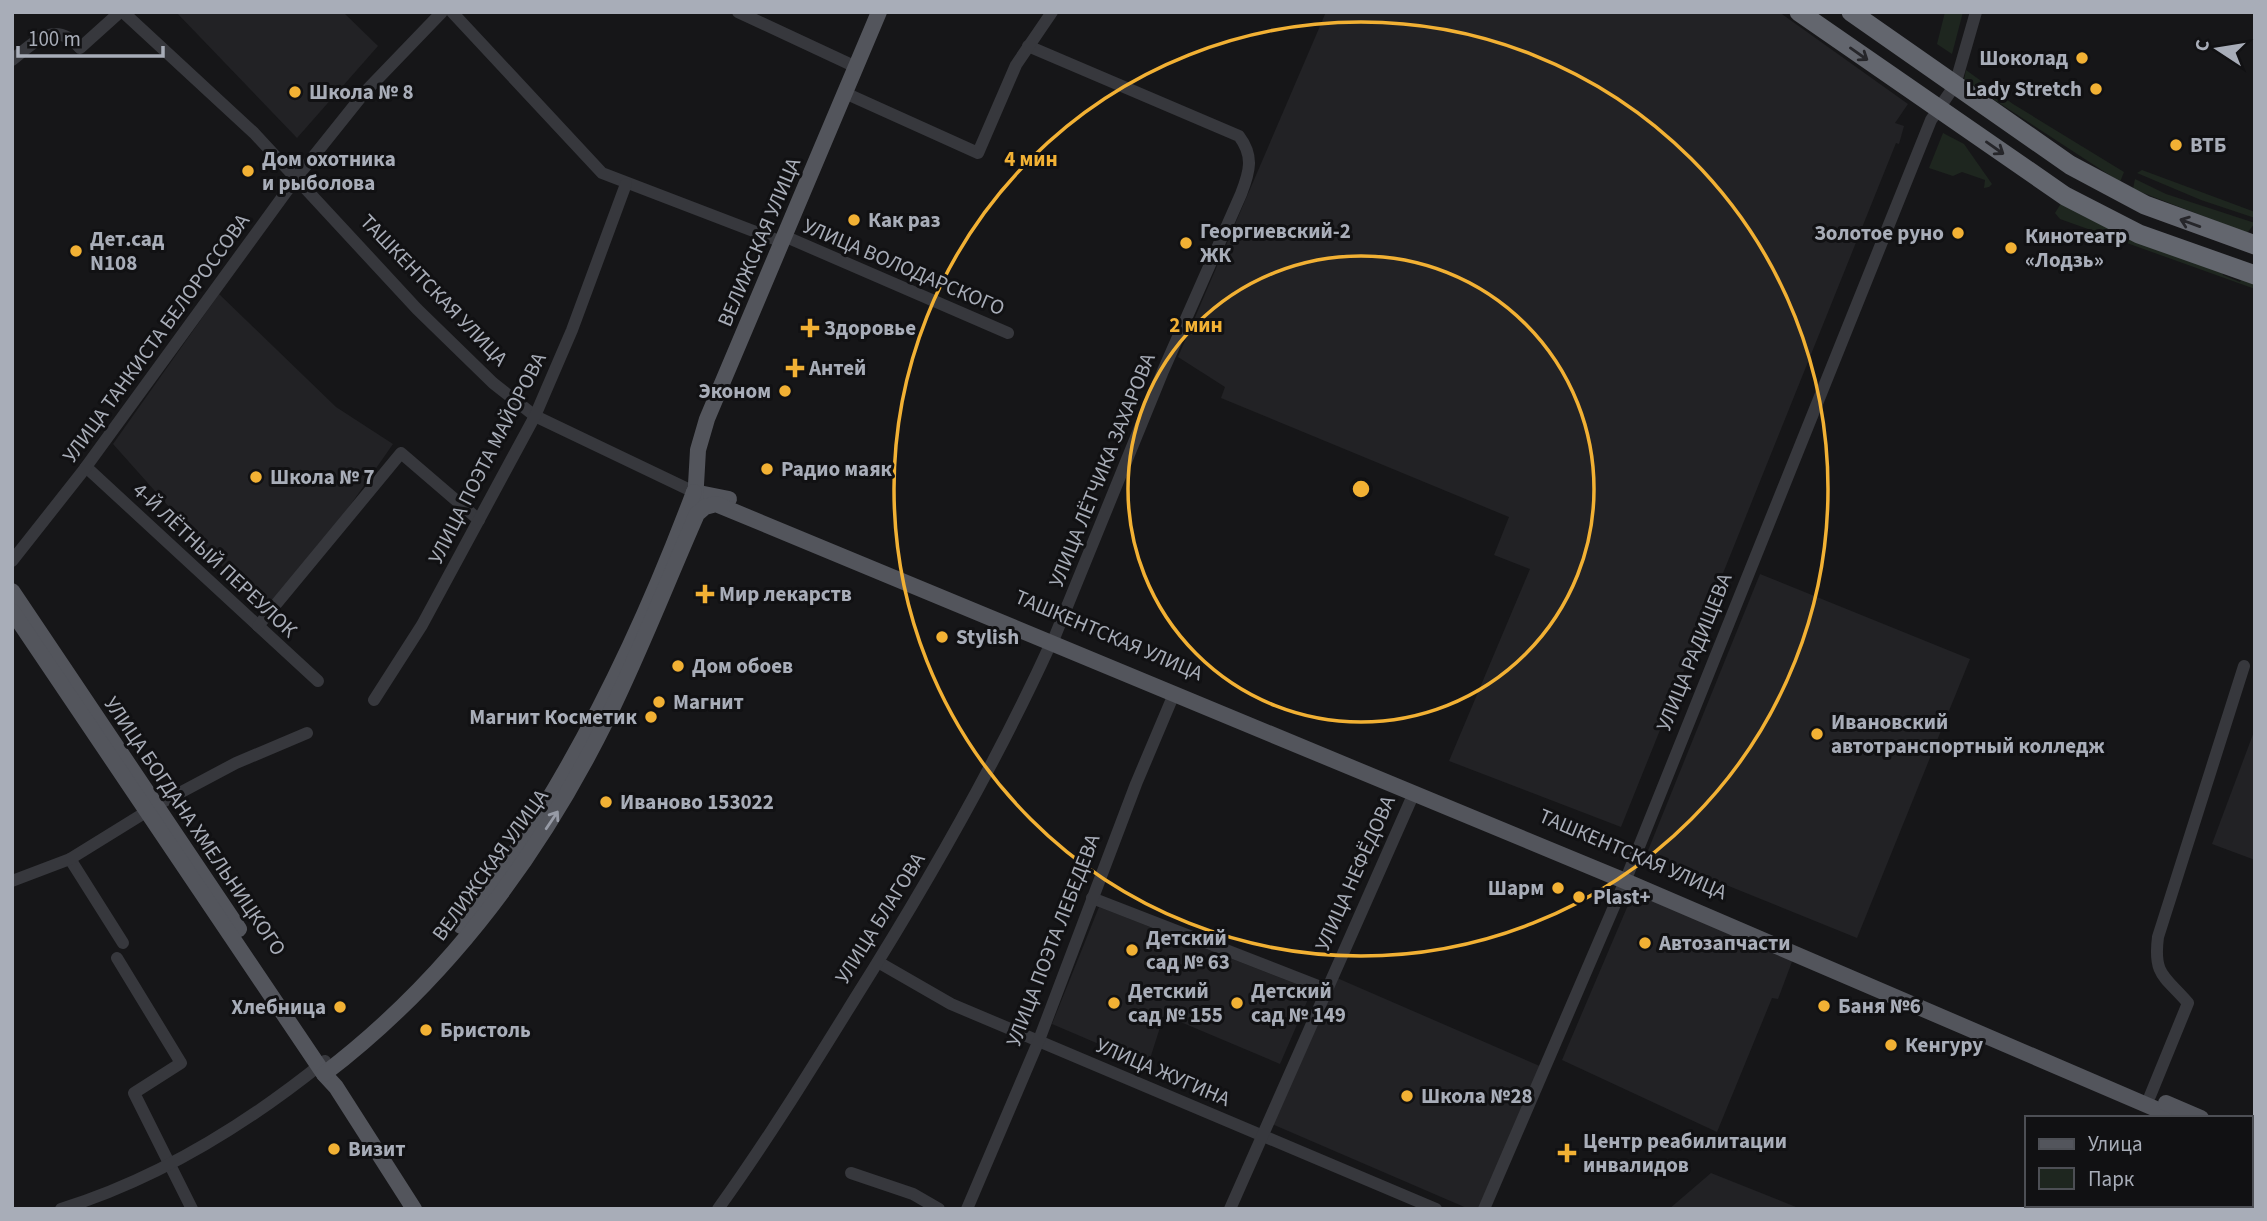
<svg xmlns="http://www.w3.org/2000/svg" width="2267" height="1221" viewBox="0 0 2267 1221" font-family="'Source Sans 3',sans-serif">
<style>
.built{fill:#222225}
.green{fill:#1e261f}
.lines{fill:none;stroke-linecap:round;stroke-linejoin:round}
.minor{stroke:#37383d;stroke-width:12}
.major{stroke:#53555c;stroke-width:16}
.highway{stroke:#63666e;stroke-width:19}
.oneway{stroke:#26262a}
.oneway2{stroke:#979ba6}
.ring{fill:none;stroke:#f2b134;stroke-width:3.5}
.poi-dot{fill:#f2b134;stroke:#111113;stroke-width:2.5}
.labels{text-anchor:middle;stroke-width:6;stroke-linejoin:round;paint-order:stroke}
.poi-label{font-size:21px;font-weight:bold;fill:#a8adb8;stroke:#111113;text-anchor:start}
.street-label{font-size:21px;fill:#a8adb8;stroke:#111113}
.centre{fill:#f2b134;stroke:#111113;stroke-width:3.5}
.ring-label{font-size:21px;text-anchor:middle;font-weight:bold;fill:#f2b134;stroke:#111113;stroke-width:6;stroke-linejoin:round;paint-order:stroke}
</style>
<rect width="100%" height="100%" fill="#161618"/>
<g class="built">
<polygon points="176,12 343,12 378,46 297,138"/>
<polygon points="1326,12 1779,12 1908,104 1895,123 1904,126 1899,144 1896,143 1621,827 1449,761 1530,569 1494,555 1509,517 1221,398 1225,387 1178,357"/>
<polygon points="219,294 336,407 393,444 270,620 113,444"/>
<polygon points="1760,574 1970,659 1857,938 1647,853"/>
<polygon points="2255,729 2255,860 2212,844"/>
<polygon points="1634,891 1793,959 1778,999 1772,998 1717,1132 1562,1060"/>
<polygon points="1099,907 1312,990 1280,1064 1164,1015 1148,1065 1052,1024"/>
<polygon points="1337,978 1542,1067 1480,1209 1469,1209 1272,1124"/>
<polygon points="1711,1173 1801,1209 1669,1209"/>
</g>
<g class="green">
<polygon points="1945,12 1963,12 1952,54 1937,44"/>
<polygon points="1966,70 2013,104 2124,172 2120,182 1964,80"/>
<polygon points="1943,133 1964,144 1992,184 1989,187 1984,188 1985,180 1962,172 1953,176 1929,168"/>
<polygon points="2142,170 2255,212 2255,218 2201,200 2137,173"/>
<polygon points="2135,179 2166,194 2255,223 2247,233 2133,189"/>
<polygon points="2062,202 2221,269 2223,275 2240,282 2242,277 2255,281 2255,289 2060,219 2055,213"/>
</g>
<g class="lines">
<g class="minor">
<polyline points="123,12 254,133 417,309 493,383 535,416 694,492"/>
<polyline points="452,12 602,173 782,242"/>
<polyline points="738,12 856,67"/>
<path d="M1028,46L1239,136C1254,156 1250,171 1241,194L1163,371L1055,636"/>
<path d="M12,60C36,41 55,19 80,48L120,12"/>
<polyline points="845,93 978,153 1016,65 1052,12"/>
<polyline points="784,236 1008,333"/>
<polyline points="86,467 318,681"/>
<polyline points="12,561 83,471 297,177 365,92 442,12"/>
<polyline points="258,626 401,453 479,520"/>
<polyline points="374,700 422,625 535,416 572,330 626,184"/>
<polyline points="157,805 236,763 307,733"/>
<polyline points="70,859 123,943"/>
<polyline points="1628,874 1931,120 1955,85 1976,12"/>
<polyline points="12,881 70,859 146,812"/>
<polyline points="1092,898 1326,989"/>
<polyline points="117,958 181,1063 134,1093 192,1209"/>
<polyline points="878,962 951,1004 1436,1209"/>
<path d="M2150,1096L2188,1003C2165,976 2153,976 2158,937L2244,666"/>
<polyline points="851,1173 913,1194 939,1209"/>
<path d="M61,1209C158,1179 247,1124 325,1061"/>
<path d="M718,1209C767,1141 810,1071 854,1000C927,884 994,768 1051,643"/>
<polyline points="967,1209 1039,1040 1136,784 1174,694"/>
<polyline points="1230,1209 1414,793"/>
<polyline points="1484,1209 1625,881"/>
</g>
<g class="major">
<polyline points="694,492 729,499"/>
<polyline points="695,502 698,450 707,419 879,12"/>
<polyline points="12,591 239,929"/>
<polyline points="12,611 324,1074 336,1087 414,1209"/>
<path d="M461,926C563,798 637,644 694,492"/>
<path d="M324,1074C446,981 539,856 607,719C640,652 667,582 697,514L705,507L716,504L1625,881L2177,1118"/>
<polyline points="2166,1103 2201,1118"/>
<polyline points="2251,1149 2255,1151"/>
</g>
<g class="highway">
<polyline points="1799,12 2065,196 2139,234 2255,275"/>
<polyline points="1851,12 2070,165 2145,205 2255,245"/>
</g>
</g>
<defs><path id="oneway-shaft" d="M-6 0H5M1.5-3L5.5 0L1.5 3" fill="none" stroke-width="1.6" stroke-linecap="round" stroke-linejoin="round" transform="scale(1.75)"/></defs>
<g class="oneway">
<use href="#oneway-shaft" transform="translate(1859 54) rotate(35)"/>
<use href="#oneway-shaft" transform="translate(1995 148) rotate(35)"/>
<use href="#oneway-shaft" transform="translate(2190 223) rotate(-160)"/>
</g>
<use class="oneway2" href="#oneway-shaft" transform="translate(552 820) rotate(-56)"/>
<g class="ring">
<circle cx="1361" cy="489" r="233"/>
<circle cx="1361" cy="489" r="467"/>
</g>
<g class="poi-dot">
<circle cx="2082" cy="58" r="7"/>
<circle cx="2096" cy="89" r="7"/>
<circle cx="295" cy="92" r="7"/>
<circle cx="2176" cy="145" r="7"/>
<circle cx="248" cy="171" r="7"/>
<circle cx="854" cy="220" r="7"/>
<circle cx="1958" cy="233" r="7"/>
<circle cx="1186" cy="243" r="7"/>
<circle cx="2011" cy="248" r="7"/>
<circle cx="76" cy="251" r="7"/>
<path d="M806.5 317.5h7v7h7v7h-7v7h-7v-7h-7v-7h7z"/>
<path d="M791.5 357.5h7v7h7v7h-7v7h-7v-7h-7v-7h7z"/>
<circle cx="785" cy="391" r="7"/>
<circle cx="767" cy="469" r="7"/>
<circle cx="256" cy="477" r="7"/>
<path d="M701.5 583.5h7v7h7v7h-7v7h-7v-7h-7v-7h7z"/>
<circle cx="942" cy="637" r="7"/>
<circle cx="678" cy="666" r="7"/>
<circle cx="659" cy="702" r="7"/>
<circle cx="651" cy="717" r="7"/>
<circle cx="1817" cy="734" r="7"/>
<circle cx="606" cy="802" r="7"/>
<circle cx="1558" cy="888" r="7"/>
<circle cx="1579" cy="897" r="7"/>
<circle cx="1645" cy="943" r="7"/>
<circle cx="1132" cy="950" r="7"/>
<circle cx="1114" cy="1003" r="7"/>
<circle cx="1237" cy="1003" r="7"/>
<circle cx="1824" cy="1006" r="7"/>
<circle cx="340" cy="1007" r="7"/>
<circle cx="426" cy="1030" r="7"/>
<circle cx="1891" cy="1045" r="7"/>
<circle cx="1407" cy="1096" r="7"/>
<circle cx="334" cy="1149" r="7"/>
<path d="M1563.5 1142.5h7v7h7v7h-7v7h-7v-7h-7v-7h7z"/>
</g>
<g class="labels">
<g class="poi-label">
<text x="2068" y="65" text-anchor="end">Шоколад</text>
<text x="2082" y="96" text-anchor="end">Lady Stretch</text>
<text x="309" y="99">Школа № 8</text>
<text x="2190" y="152">ВТБ</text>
<text x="262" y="166">Дом охотника<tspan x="262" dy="24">и рыболова</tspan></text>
<text x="868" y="227">Как раз</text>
<text x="1200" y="238">Георгиевский-2<tspan x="1200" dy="24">ЖК</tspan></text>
<text x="1944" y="240" text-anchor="end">Золотое руно</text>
<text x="2025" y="243">Кинотеатр<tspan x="2025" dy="24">«Лодзь»</tspan></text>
<text x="90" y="246">Дет.сад<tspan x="90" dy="24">N108</tspan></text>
<text x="824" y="335">Здоровье</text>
<text x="809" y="375">Антей</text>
<text x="771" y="398" text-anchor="end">Эконом</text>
<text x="781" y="476">Радио маяк</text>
<text x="270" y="484">Школа № 7</text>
<text x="719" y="601">Мир лекарств</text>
<text x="956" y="644">Stylish</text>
<text x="692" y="673">Дом обоев</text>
<text x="673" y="709">Магнит</text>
<text x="637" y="724" text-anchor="end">Магнит Косметик</text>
<text x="1831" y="729">Ивановский<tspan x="1831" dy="24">автотранспортный колледж</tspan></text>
<text x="620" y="809">Иваново 153022</text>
<text x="1544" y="895" text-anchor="end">Шарм</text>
<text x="1593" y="904">Plast+</text>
<text x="1146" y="945">Детский<tspan x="1146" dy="24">сад № 63</tspan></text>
<text x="1659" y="950">Автозапчасти</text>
<text x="1128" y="998">Детский<tspan x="1128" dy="24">сад № 155</tspan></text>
<text x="1251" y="998">Детский<tspan x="1251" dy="24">сад № 149</tspan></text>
<text x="1838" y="1013">Баня №6</text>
<text x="326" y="1014" text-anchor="end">Хлебница</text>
<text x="440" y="1037">Бристоль</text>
<text x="1905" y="1052">Кенгуру</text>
<text x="1421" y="1103">Школа №28</text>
<text x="1583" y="1148">Центр реабилитации<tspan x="1583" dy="24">инвалидов</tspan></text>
<text x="348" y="1156">Визит</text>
</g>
<g class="street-label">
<text transform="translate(759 242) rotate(-67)" y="7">ВЕЛИЖСКАЯ УЛИЦА</text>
<text transform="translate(904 267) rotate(23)" y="7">УЛИЦА ВОЛОДАРСКОГО</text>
<text transform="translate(434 290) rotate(46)" y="7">ТАШКЕНТСКАЯ УЛИЦА</text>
<text transform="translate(156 338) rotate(-54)" y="7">УЛИЦА ТАНКИСТА БЕЛОРОССОВА</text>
<text transform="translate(487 458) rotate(-63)" y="7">УЛИЦА ПОЭТА МАЙОРОВА</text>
<text transform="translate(1102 470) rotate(-68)" y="7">УЛИЦА ЛЁТЧИКА ЗАХАРОВА</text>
<text transform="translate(215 560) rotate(43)" y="7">4-Й ЛЁТНЫЙ ПЕРЕУЛОК</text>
<text transform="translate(1109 635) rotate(23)" y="7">ТАШКЕНТСКАЯ УЛИЦА</text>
<text transform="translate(1694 652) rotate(-68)" y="7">УЛИЦА РАДИЩЕВА</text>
<text transform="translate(195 826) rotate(56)" y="7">УЛИЦА БОГДАНА ХМЕЛЬНИЦКОГО</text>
<text transform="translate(1633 854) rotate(23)" y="7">ТАШКЕНТСКАЯ УЛИЦА</text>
<text transform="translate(490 865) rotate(-54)" y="7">ВЕЛИЖСКАЯ УЛИЦА</text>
<text transform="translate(1355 873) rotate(-66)" y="7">УЛИЦА НЕФЁДОВА</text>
<text transform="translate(880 918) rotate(-58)" y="7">УЛИЦА БЛАГОВА</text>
<text transform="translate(1053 940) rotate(-69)" y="7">УЛИЦА ПОЭТА ЛЕБЕДЕВА</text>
<text transform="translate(1163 1072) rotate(23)" y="7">УЛИЦА ЖУГИНА</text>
</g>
</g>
<circle cx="1361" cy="489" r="10" class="centre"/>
<g class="ring-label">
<text x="1031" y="166">4 мин</text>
<text x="1196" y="332">2 мин</text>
</g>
<rect width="2267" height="1221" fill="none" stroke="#a8adb8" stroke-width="28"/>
<rect x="2025" y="1116" width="228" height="91" fill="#111113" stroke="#4d4f55" stroke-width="2"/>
<rect x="2039" y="1139" width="35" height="10" fill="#53555c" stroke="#4d4f55" stroke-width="2"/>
<text x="2088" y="1151" font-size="21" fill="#a8adb8">Улица</text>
<rect x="2039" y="1168" width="35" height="21" fill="#1e261f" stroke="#4d4f55" stroke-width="2"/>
<text x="2088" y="1186" font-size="21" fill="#a8adb8">Парк</text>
<g transform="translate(2218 49) rotate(282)" stroke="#111113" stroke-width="5" paint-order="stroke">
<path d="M0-5L12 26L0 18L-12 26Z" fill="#a8adb8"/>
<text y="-10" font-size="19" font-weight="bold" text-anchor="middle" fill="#a8adb8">С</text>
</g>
<path d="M18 46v10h145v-10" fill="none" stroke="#a8adb8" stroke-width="3.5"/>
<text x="28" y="46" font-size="21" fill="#a8adb8" stroke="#111113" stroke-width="5" paint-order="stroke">100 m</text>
</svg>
